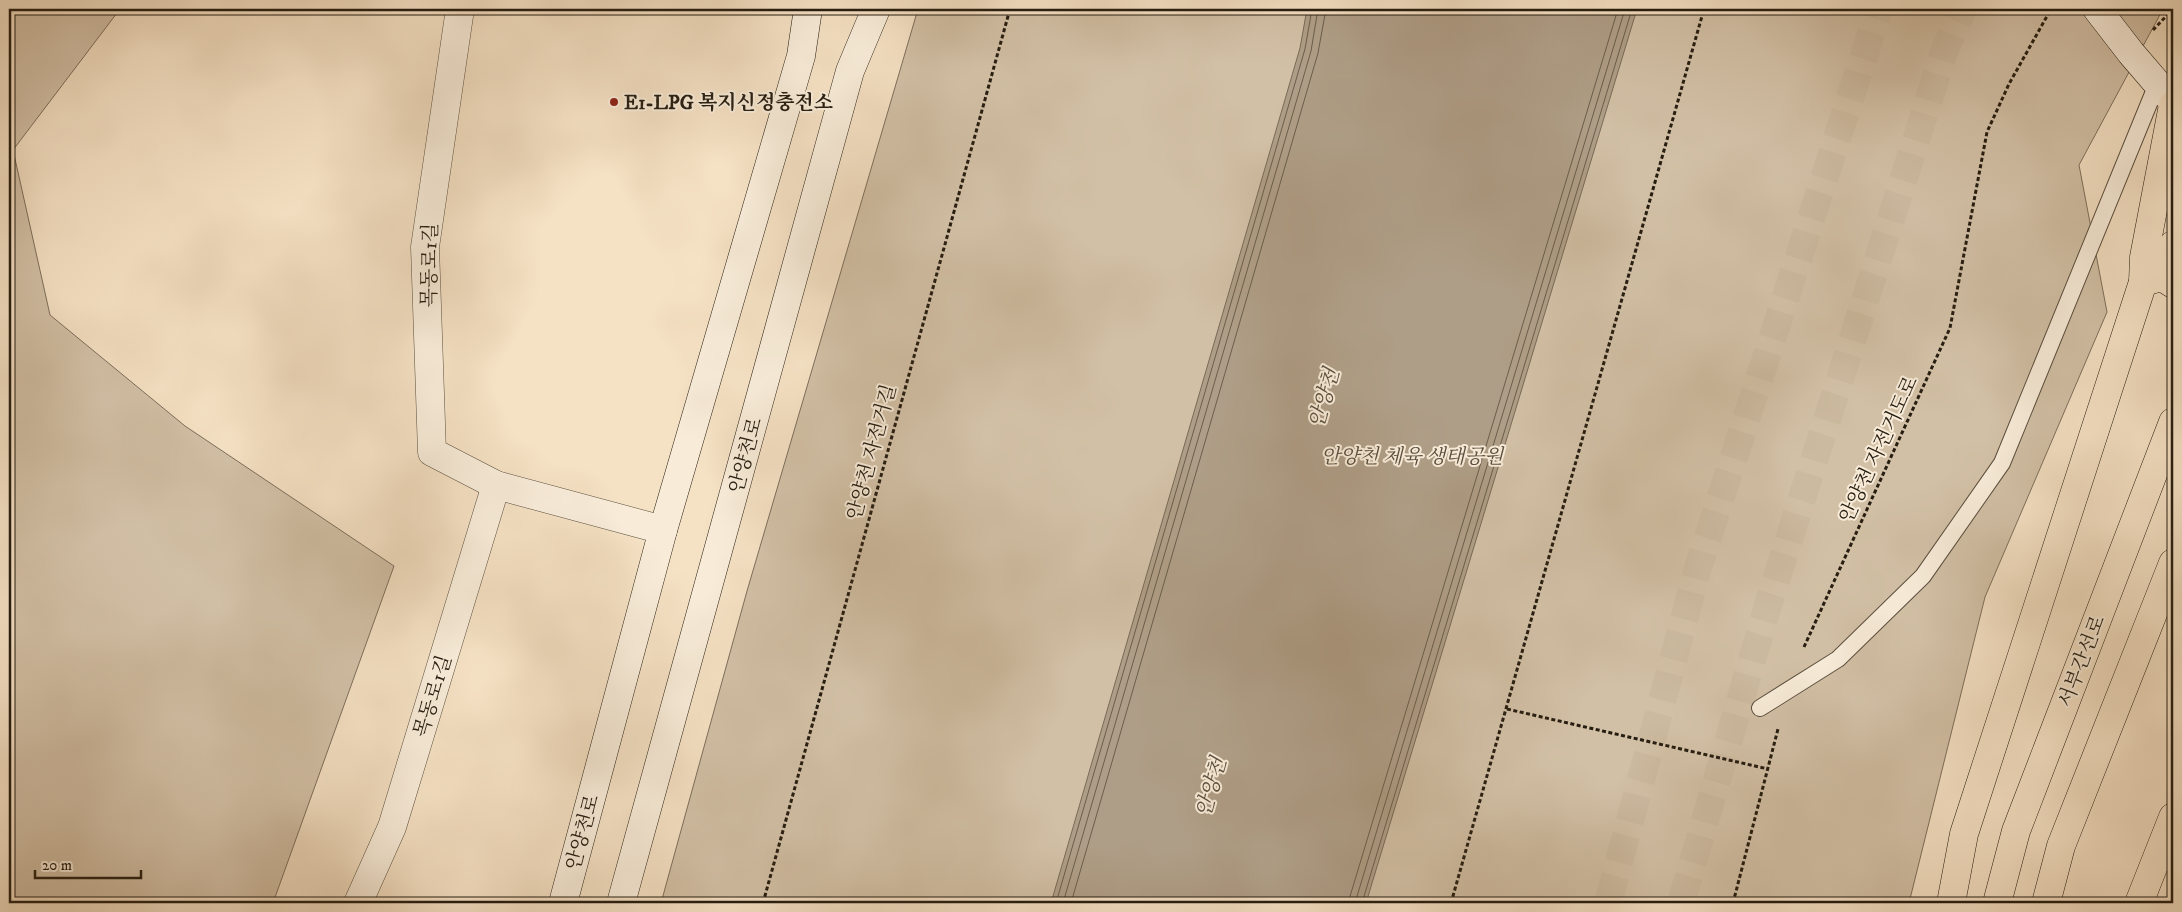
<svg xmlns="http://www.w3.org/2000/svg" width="2182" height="912" viewBox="0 0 2182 912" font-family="'IM FELL DW Pica','Noto Serif KR',serif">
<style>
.green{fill:#d2c0a6;stroke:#7c6e5c}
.water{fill:#af9e87;stroke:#786a58}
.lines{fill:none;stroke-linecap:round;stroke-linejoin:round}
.shore{stroke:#6a5e4c;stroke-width:1}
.highway-tunnel{stroke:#ccbaa0;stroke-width:28;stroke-dasharray:28 14;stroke-linecap:butt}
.lane-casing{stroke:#5a4e3e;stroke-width:18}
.street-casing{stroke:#5a4e3e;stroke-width:29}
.secondary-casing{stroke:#261d11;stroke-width:29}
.primary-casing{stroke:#261d11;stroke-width:29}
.path{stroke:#261d11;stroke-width:3;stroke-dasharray:4 2.5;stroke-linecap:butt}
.lane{stroke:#f8ecd9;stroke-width:16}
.street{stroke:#f8ecd9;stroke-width:28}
.secondary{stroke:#f8ecd9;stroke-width:28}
.primary{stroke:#f5e1c4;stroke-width:28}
.poi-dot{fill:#8f2418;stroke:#f8ecd9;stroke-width:2}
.labels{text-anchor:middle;stroke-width:4;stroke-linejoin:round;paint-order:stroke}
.poi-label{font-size:20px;font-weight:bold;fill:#261d11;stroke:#f8ecd9;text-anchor:start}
.street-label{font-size:20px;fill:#261d11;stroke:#f8ecd9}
.park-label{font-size:20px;font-style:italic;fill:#5a4e3e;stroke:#f8ecd9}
.water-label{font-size:21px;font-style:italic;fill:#5d5140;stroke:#f8ecd9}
</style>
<rect width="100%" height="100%" fill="#f5e1c4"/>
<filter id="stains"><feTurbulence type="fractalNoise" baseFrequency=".004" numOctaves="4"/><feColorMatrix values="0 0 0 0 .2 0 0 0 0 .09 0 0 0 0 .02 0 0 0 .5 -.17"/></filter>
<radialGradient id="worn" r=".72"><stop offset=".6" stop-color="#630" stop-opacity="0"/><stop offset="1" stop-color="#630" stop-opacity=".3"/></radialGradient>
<g class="green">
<polygon points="9,9 120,9 13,150 50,315 185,426 394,566 273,903 9,903"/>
<polygon points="918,9 2163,9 2079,165 2107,312 1985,597 1909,903 661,903 747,591"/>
</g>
<polygon class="water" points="1307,9 1637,9 1366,903 1051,903 1300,48"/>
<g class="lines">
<g class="shore">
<polyline points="1056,903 1305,49 1312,9"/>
<polyline points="1063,903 1311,51 1318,9"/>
<polyline points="1071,903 1318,53 1326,9"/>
<polyline points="1348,903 1618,9"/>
<polyline points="1355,903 1625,9"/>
<polyline points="1362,903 1632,9"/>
</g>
<g class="highway-tunnel">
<polyline points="1608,903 1697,571 1879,9"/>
<polyline points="1681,903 1769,602 1945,49 1963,9"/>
</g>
<defs>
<polyline id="lane" points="1760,708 1838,659 1923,576 2002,463 2157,84"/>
<g id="street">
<polyline points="460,9 425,247 432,452 496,485 663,530"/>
<polyline points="358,903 392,827 496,485"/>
</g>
<g id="secondary">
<polyline points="2097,9 2131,53 2173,102"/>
<polyline points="563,903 663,530 801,56 808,9"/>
<polyline points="621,903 850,71 876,9"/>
</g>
<g id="primary">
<polyline points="2143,282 2173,245"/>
<polyline points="2143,282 2162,277 2173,284"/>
<polyline points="1951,903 1964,834 2143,282 2144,257 2173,105"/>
<polyline points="1997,903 2016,831 2173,422"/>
<polyline points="2046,903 2061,846 2173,563"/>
<polyline points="2139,903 2173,817"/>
</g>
</defs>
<use href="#lane" class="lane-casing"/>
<use href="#street" class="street-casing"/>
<use href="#secondary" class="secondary-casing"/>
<use href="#primary" class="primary-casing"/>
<g class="path">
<polyline points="2153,30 2173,9"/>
<polyline points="1804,647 1950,328 1987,132 2009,84 2051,9"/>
<polyline points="1507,709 1768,769"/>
<polyline points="763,903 1010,9"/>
<polyline points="1451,903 1704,9"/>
<polyline points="1733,903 1778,729"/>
</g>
<use href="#lane" class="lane"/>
<use href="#street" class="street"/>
<use href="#secondary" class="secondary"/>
<use href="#primary" class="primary"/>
</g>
<circle class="poi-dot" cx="614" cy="102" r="5"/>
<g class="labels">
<g class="poi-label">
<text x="624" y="109">E1-LPG 복지신정충전소</text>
</g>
<g class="street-label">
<text transform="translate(429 265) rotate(-89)" y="7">목동로1길</text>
<text transform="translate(1878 449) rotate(-65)" y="7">안양천 자전거도로</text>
<text transform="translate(871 452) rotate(-75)" y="7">안양천 자전거길</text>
<text transform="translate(745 455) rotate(-75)" y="7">안양천로</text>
<text transform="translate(2081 661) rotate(-69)" y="7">서부간선로</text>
<text transform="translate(432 696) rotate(-73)" y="7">목동로1길</text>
<text transform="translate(582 832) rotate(-75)" y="7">안양천로</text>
</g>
<g class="park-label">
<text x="1412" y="463">안양천 체육 생태공원</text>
</g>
<g class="water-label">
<text transform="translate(1324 398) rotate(-74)" y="7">안양천</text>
<text transform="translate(1211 787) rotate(-74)" y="7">안양천</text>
</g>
</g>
<rect width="2182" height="912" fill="none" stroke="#f5e1c4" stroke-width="30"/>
<rect x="10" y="10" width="2162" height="892" fill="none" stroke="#261d11" stroke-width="2.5"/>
<rect x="15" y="15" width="2152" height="882" fill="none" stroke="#261d11"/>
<path d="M35 870v8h106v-8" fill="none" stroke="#261d11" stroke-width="2.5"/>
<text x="42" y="870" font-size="15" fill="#261d11" stroke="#f8ecd9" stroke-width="4" paint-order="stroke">20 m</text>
<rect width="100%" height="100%" filter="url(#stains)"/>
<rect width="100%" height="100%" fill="url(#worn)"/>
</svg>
